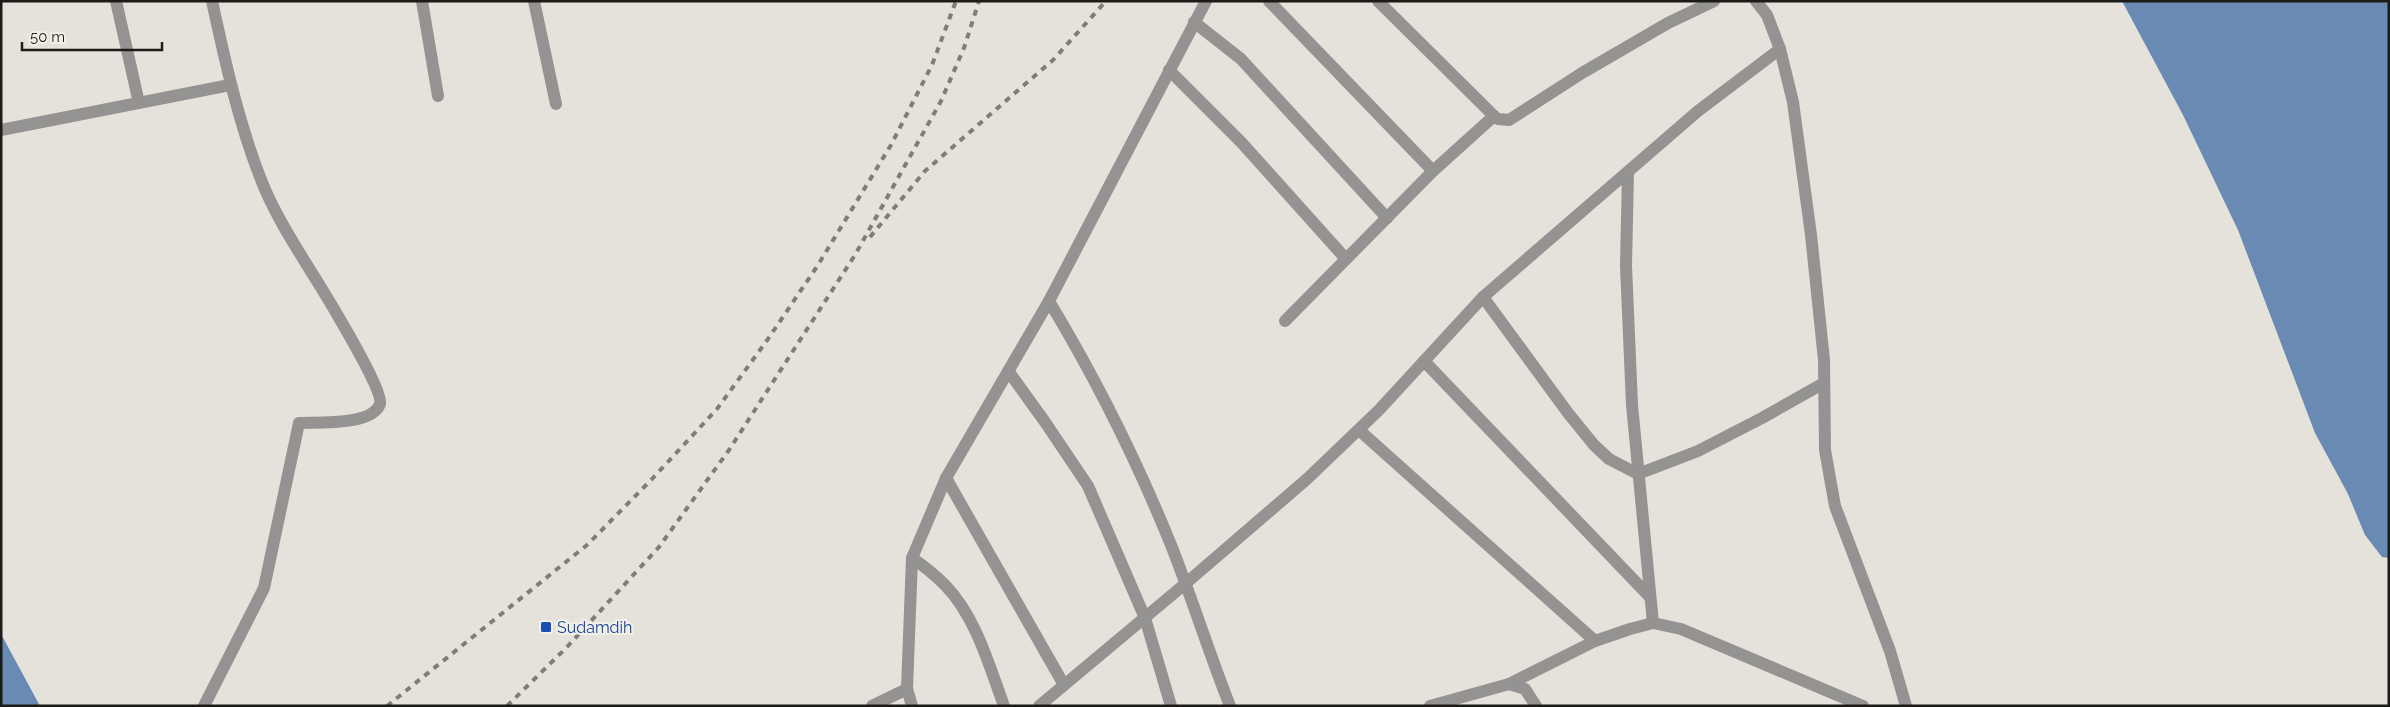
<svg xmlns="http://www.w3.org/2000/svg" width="2390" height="707" viewBox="0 0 2390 707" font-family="Raleway,sans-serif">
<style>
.water{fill:#688ab3}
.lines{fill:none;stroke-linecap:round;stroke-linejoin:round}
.minor{stroke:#959292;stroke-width:12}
.rail{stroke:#7f7d78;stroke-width:4;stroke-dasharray:6 6;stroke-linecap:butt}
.transit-dot{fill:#1a4fb4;stroke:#f2efe7;stroke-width:2}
.labels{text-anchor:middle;stroke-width:4.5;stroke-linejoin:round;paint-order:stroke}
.transit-label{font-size:16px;fill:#164399;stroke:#f2efe7;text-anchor:start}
</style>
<rect width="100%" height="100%" fill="#e4e2da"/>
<g class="water">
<polygon points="2122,1 2389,1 2389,558 2382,557 2365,535 2348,494 2315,433 2238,230 2183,115"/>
<polygon points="1,634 40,706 1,706"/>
</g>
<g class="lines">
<g class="minor">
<polyline points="116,1 139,103"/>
<polyline points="422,1 438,96"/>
<polyline points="534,1 556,104"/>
<polyline points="1269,1 1433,171"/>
<polyline points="1378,1 1494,116 1498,119 1509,120 1582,73 1668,23 1714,1"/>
<polyline points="1756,1 1767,15 1780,49 1793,102 1811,235 1824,360 1825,450 1835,506 1890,651 1906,706"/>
<polyline points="1194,22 1241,59 1387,218"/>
<polyline points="1169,70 1241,142 1346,259"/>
<polyline points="1,130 230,85"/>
<polyline points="1628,172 1626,266 1632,405 1653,623"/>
<polyline points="1483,297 1568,413 1594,445 1609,459 1638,474 1698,451 1762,418 1824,383"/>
<path d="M1049,301C1096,379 1137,461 1171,545C1192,598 1209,653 1230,706"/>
<polyline points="1285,321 1433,171 1494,116"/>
<polyline points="1424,361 1650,597"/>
<polyline points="1009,372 1045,422 1088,486 1145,618 1171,706"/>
<polyline points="1359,430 1595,641"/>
<polyline points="946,478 1064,685"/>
<path d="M912,558C924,566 935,575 945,585C976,617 989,665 1004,706"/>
<polyline points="1509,684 1595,641 1630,629 1653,623 1681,629 1863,706"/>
<path d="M204,706L264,588L299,423C318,422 372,426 380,404C383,392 346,330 338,316C313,272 277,223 260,177C238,120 225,61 212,1"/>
<polyline points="872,706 907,689"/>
<polyline points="912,706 907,689 912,558 946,478 1049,301 1206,1"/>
<polyline points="1039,706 1185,584 1307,479 1379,410 1483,297 1698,111 1780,49"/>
<polyline points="1430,706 1509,684 1525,689 1536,706"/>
</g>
<g class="rail">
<polyline points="870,237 925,171 1053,60 1106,1"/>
<polyline points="387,706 587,545 652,479 717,409 768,339 818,265 891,145 932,65 956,1"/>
<polyline points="507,706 567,647 659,547 729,450 855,255 941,101 964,48 979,1"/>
</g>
</g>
<rect class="transit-dot" x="540" y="621" width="12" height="12" rx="2.5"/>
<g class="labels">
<g class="transit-label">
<text x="557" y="633">Sudamdih</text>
</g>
</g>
<rect width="2390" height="707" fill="none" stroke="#1c1b18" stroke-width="5"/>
<path d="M22 42v8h140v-8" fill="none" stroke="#1c1b18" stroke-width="2.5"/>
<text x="30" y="42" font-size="15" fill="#1c1b18" stroke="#f2efe7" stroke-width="4" paint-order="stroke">50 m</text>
</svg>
